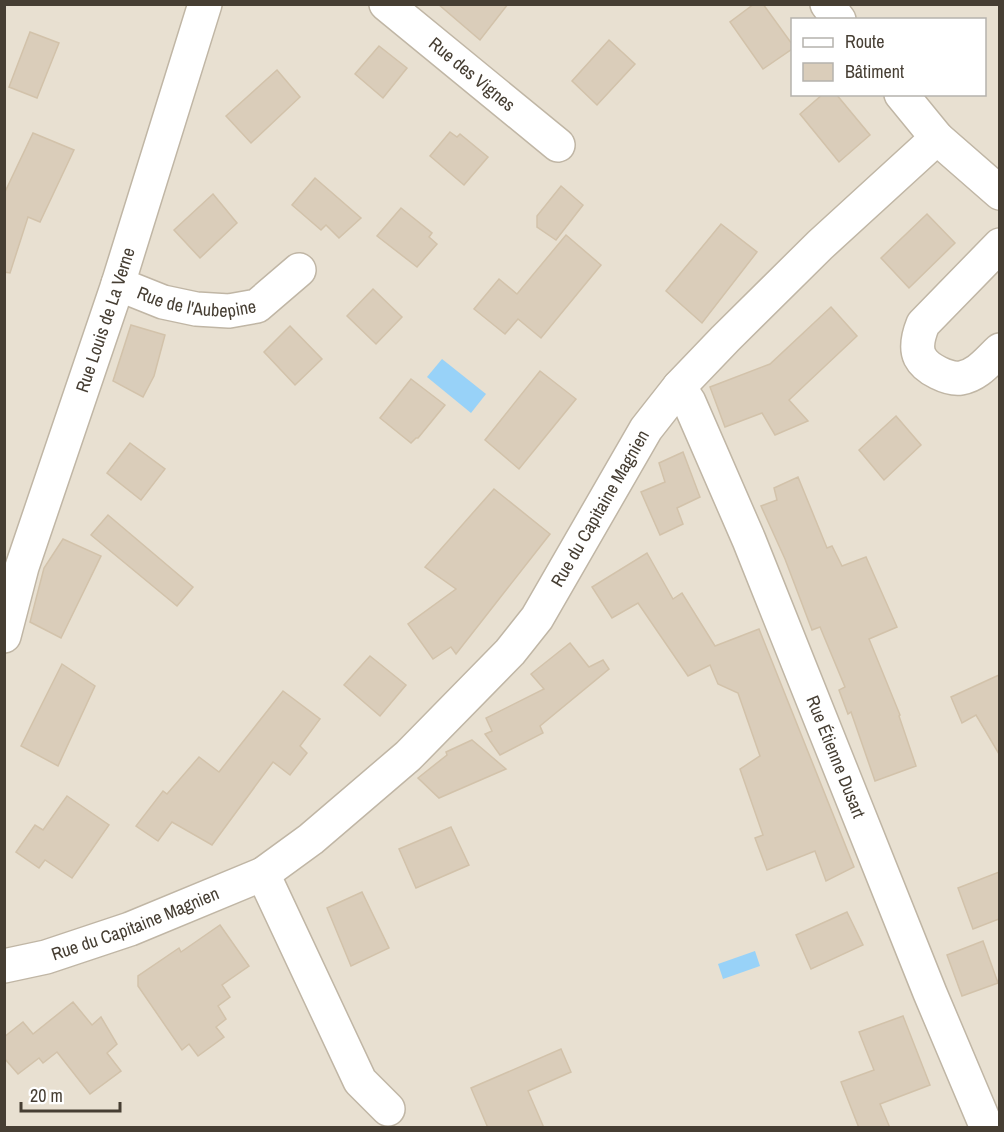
<svg xmlns="http://www.w3.org/2000/svg" width="1004" height="1132" viewBox="0 0 1004 1132" font-family="'Archivo Narrow',sans-serif">
<style>
.residential{fill:#e8e0d1;fill-rule:evenodd}
.water{fill:#98d2f8}
.building{fill:#dacdba;stroke:#d2c2aa;stroke-width:1.5}
.lines{fill:none;stroke-linecap:round;stroke-linejoin:round}
.street-casing{stroke:#c0b6a5;stroke-width:36}
.street{stroke:#fff;stroke-width:33}
.labels{text-anchor:middle;stroke-width:4.5;stroke-linejoin:round;paint-order:stroke}
.street-label{font-size:18px;fill:#463e33;stroke:#fff}
</style>
<rect width="100%" height="100%" fill="#f4eee3"/>
<path class="residential" d="M5,5H999V1127H5ZM792,20H984V94H792Z"/>
<g class="water">
<polygon points="442,359 486,394 471,413 427,377"/>
<polygon points="755,951 760,966 723,979 718,964"/>
</g>
<g class="building">
<polygon points="438,4 508,4 480,40"/>
<polygon points="754,4 763,4 792,44 792,49 763,69 730,22"/>
<polygon points="30,32 59,43 37,98 9,87"/>
<polygon points="609,40 635,64 597,105 572,81"/>
<polygon points="379,46 407,68 383,98 355,74"/>
<polygon points="277,70 300,97 251,143 226,116"/>
<polygon points="823,94 836,94 870,135 839,162 800,114"/>
<polygon points="450,132 457,137 460,134 488,157 464,185 430,156"/>
<polygon points="33,133 74,150 40,222 28,217 10,273 4,272 4,194"/>
<polygon points="315,178 361,218 339,238 326,225 321,230 292,205"/>
<polygon points="561,186 583,205 556,240 537,227 537,216"/>
<polygon points="213,194 237,223 200,258 174,230"/>
<polygon points="401,208 432,233 429,237 437,244 417,267 377,236"/>
<polygon points="927,214 955,243 909,288 881,258"/>
<polygon points="721,224 757,252 702,323 666,291"/>
<polygon points="566,235 601,265 541,338 518,319 505,334 474,309 499,279 517,294"/>
<polygon points="373,289 402,317 376,344 347,316"/>
<polygon points="831,307 857,336 789,400 808,421 775,435 762,413 725,427 710,387 770,364"/>
<polygon points="131,325 165,335 154,376 143,397 113,381"/>
<polygon points="290,326 322,359 295,385 264,352"/>
<polygon points="540,371 576,399 519,469 485,440"/>
<polygon points="411,379 445,405 418,438 416,438 411,443 380,418"/>
<polygon points="896,416 921,445 884,480 859,450"/>
<polygon points="130,443 165,469 141,500 107,473"/>
<polygon points="683,452 700,497 677,508 683,524 660,535 641,492 665,482 659,463"/>
<polygon points="798,477 827,548 832,546 842,566 866,557 897,627 869,639 900,715 899,716 916,766 875,781 851,712 848,714 839,690 845,687 820,627 812,630 785,559 761,506 777,500 774,488"/>
<polygon points="494,489 550,534 456,654 451,647 433,659 408,624 456,589 425,567"/>
<polygon points="108,515 193,587 177,606 91,535"/>
<polygon points="63,539 101,556 61,638 30,622 44,568"/>
<polygon points="647,553 673,599 682,593 715,646 759,629 854,867 826,881 815,851 767,870 755,838 763,835 740,769 760,756 738,693 718,684 710,665 688,676 638,603 612,618 592,587"/>
<polygon points="570,643 589,667 603,660 609,669 540,726 543,733 500,755 485,734 492,731 486,718 544,689 531,674"/>
<polygon points="370,656 406,685 380,716 344,685"/>
<polygon points="62,664 95,686 58,766 21,746"/>
<polygon points="999,675 999,754 976,715 962,723 951,697"/>
<polygon points="283,691 320,719 300,746 307,753 290,775 273,762 212,845 172,822 158,841 136,826 163,791 167,794 199,757 219,772"/>
<polygon points="472,740 506,769 439,798 418,778 447,755 446,752"/>
<polygon points="67,796 109,825 72,878 45,860 39,868 16,852 35,825 43,830"/>
<polygon points="451,827 469,865 416,888 399,849"/>
<polygon points="999,872 999,919 973,929 958,888"/>
<polygon points="362,892 389,948 351,966 327,908"/>
<polygon points="847,912 863,945 811,969 796,935"/>
<polygon points="220,925 249,966 222,985 230,997 218,1006 226,1019 216,1027 224,1037 198,1056 189,1044 182,1050 138,986 138,976 179,948 181,952"/>
<polygon points="983,941 998,983 962,996 947,955"/>
<polygon points="73,1002 92,1025 101,1017 117,1044 107,1053 121,1071 90,1094 57,1052 43,1063 39,1058 18,1074 4,1058 4,1037 23,1022 33,1034"/>
<polygon points="903,1016 930,1085 880,1104 890,1128 859,1128 841,1082 874,1070 859,1032"/>
<polygon points="561,1049 571,1072 528,1091 544,1128 488,1128 471,1088"/>
</g>
<g class="lines">
<defs>
<g id="street">
<path id="s1" d="M386,4L558,145"/>
<polyline points="827,4 839,20"/>
<polyline points="901,94 937,138 1000,193"/>
<path d="M1000,245L923,324C919,334 915,347 920,357C926,369 949,380 961,378C978,375 988,361 1000,350"/>
<path id="s2" d="M118,284L163,302L196,309L229,311L257,306L299,270"/>
<path id="s3" d="M679,387L689,402L749,540L930,993L987,1128"/>
<path id="s4" d="M4,636L22,567L118,284L205,4"/>
<polyline points="263,874 360,1081 388,1109"/>
<path id="s5" d="M4,966L46,957L130,929L263,874L311,839L408,756L510,652L537,618L646,429L679,387L725,339L820,245L937,138"/>
</g>
</defs>
<use href="#street" class="street-casing"/>
<use href="#street" class="street"/>
</g>
<g class="labels">
<g class="street-label">
<text dy="6" stroke="none"><textPath href="#s1" startOffset="111">Rue des Vignes</textPath></text>
<text dy="6" stroke="none"><textPath href="#s2" startOffset="82">Rue de l'Aubepine</textPath></text>
<text dy="6" stroke="none"><textPath href="#s4" startOffset="332">Rue Louis de La Verne</textPath></text>
<text dy="6" stroke="none"><textPath href="#s5" startOffset="778">Rue du Capitaine Magnien</textPath></text>
<text dy="6" stroke="none"><textPath href="#s3" startOffset="402">Rue Étienne Dusart</textPath></text>
<text dy="6" stroke="none"><textPath href="#s5" startOffset="138">Rue du Capitaine Magnien</textPath></text>
</g>
</g>
<rect width="1004" height="1132" fill="none" stroke="#463e33" stroke-width="12"/>
<rect x="791" y="18" width="195" height="78" fill="#ffffff" stroke="#b5b2ad" stroke-width="1.5"/>
<rect x="803" y="38" width="30" height="9" fill="#ffffff" stroke="#b5b2ad" stroke-width="1.5"/>
<text x="845" y="48" font-size="18" fill="#463e33">Route</text>
<rect x="803" y="63" width="30" height="18" fill="#dacdba" stroke="#b5b2ad" stroke-width="1.5"/>
<text x="845" y="78" font-size="18" fill="#463e33">Bâtiment</text>
<path d="M21 1102v9h99v-9" fill="none" stroke="#463e33" stroke-width="3"/>
<text x="30" y="1102" font-size="18" fill="#463e33" stroke="#ffffff" stroke-width="4.5" paint-order="stroke">20 m</text>
</svg>
